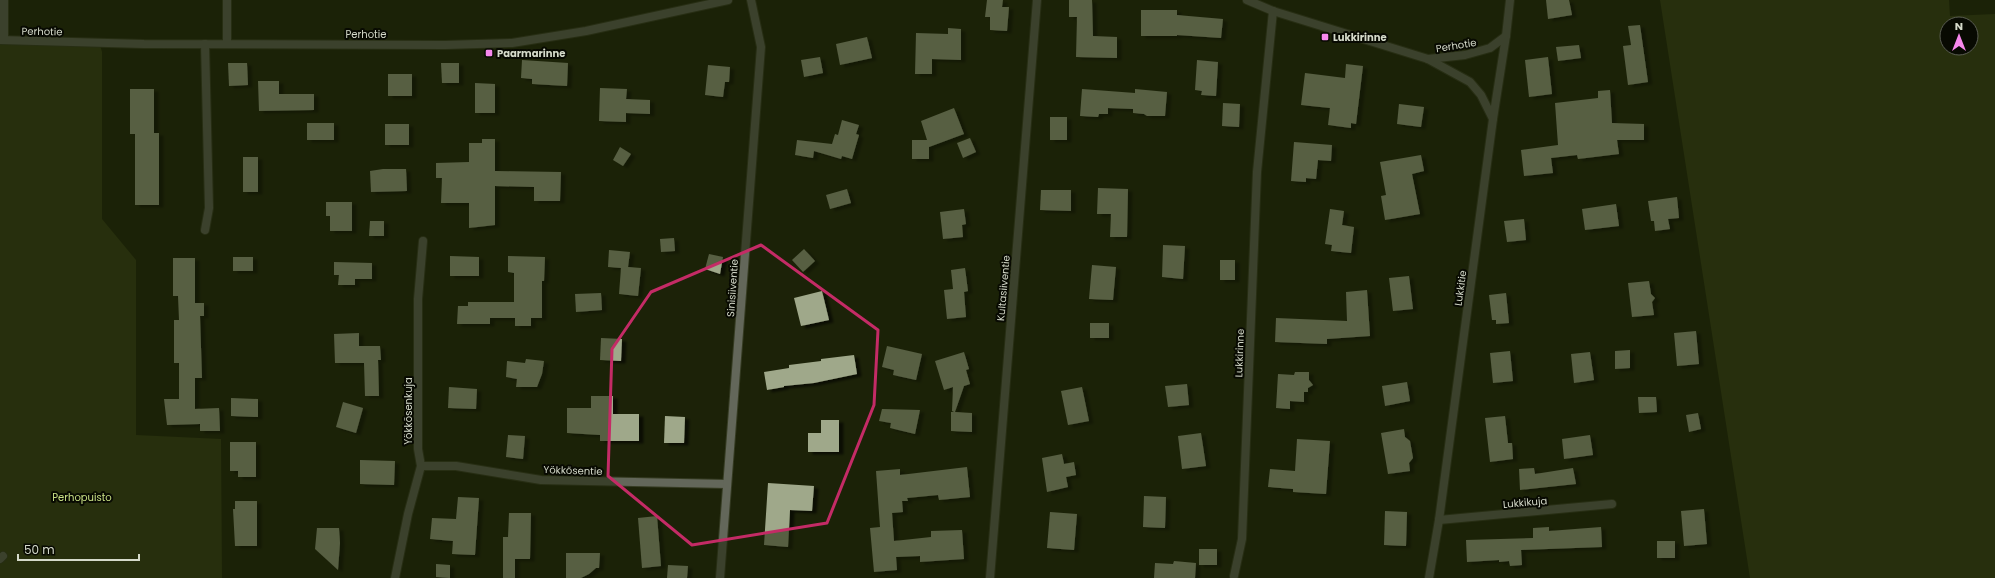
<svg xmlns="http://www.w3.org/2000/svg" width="1995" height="578" viewBox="0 0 1995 578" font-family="Poppins,sans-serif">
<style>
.green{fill:#353f14;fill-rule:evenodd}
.building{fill:#9fa88a;filter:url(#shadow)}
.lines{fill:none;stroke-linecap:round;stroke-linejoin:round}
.service-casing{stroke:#363c23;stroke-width:10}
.minor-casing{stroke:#363c23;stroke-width:10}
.tertiary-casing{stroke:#363c23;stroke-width:10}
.service{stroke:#63675a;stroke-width:8}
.minor{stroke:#63675a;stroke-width:8}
.tertiary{stroke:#63675a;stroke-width:8}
.marked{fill:none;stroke:#c42b66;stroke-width:3;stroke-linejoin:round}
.poi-dot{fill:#f788ec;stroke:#080a02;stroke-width:1.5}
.labels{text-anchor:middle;stroke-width:4;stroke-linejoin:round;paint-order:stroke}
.street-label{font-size:10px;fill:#d5daca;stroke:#080a02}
.poi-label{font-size:10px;font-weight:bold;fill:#d5daca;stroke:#080a02;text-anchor:start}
.park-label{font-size:10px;fill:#c9e085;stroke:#080a02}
</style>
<defs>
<filter id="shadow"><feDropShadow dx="4.5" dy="2.5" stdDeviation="1" flood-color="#0009"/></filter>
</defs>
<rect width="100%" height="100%" fill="#1c2208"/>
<g class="green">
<path d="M1660,0H1949L1950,16L1995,14V578H1750ZM1947,24H1971V48H1947Z"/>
<polygon points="0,40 100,45 102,52 102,219 136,260 136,435 221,439 222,578 0,578"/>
</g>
<g class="building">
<polygon points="987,0 1003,0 1002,7 1009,7 1007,31 990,30 990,17 985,17"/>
<polygon points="1069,0 1092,0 1093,36 1117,37 1117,58 1076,57 1077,17 1069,17"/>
<polygon points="1546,0 1569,0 1572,15 1548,19"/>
<polygon points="1141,10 1177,10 1177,15 1223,19 1221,38 1177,35 1177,36 1141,36"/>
<polygon points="1640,25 1648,82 1628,85 1623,46 1631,45 1628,26"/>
<polygon points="948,28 961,29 961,60 932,59 932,74 915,74 916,33 948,34"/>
<polygon points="867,37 872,58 840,65 836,44"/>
<polygon points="1579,45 1581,58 1558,61 1556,47"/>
<polygon points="820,57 823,73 804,77 801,60"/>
<polygon points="1548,57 1552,94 1529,97 1525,60"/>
<polygon points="522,60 568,63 567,86 532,84 532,79 521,78"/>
<polygon points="1197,60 1218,62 1216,96 1201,95 1202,91 1195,90"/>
<polygon points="228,63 247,63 248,85 229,86"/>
<polygon points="441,63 459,63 459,83 442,83"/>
<polygon points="1346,64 1363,66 1356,124 1351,123 1351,128 1328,125 1330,108 1301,105 1305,73 1345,78"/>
<polygon points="708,65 730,67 729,82 725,82 723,97 705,95"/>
<rect x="388" y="74" width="24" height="22"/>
<polygon points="258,81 279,81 279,94 314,94 314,110 259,111"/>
<polygon points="475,83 495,84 495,113 475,113"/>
<polygon points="600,88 627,89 626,99 650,100 650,114 626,113 626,122 599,121"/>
<polygon points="130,89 154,89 154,133 159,133 159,205 135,205 135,134 130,134"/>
<polygon points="1082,89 1135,93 1135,89 1167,92 1165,116 1147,116 1144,114 1133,113 1133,109 1108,108 1108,114 1099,114 1098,117 1080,116"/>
<polygon points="1610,90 1612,123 1644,124 1644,140 1617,140 1619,154 1578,159 1577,155 1551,158 1553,173 1524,176 1521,150 1558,145 1555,103 1598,98 1598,91"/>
<polygon points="1223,103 1240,104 1239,127 1222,126"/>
<polygon points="1399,104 1424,107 1421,127 1397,124"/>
<polygon points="954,108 964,134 929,147 929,159 912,159 912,140 927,140 921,121"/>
<rect x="1050" y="117" width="17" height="23"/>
<polygon points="842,120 859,125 856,134 859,135 852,159 842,156 841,159 814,151 813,158 795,155 797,140 832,144 835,134 838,135"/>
<rect x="307" y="123" width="27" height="17"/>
<rect x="385" y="124" width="24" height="21"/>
<polygon points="970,138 976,152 963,158 957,143"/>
<polygon points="482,139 495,139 495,171 561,172 560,201 534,201 534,187 495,186 495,225 469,228 469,203 441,203 442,178 436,178 436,163 469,162 469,143 482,143"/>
<polygon points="1294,142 1332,145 1331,161 1318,160 1316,179 1306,178 1306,182 1291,181"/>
<polygon points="620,147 631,154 623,166 613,160"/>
<polygon points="1421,155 1424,171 1412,174 1420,214 1385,220 1381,196 1386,195 1380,162"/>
<rect x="243" y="157" width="15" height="35"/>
<polygon points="383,169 406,169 407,191 371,192 370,171"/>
<polygon points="1098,188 1128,189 1127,237 1110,237 1111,214 1097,214"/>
<polygon points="847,189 851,203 830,209 826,195"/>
<polygon points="1041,190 1071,190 1071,211 1040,210"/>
<polygon points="1677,197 1679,218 1668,219 1670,229 1655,231 1654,221 1651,221 1648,201"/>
<polygon points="326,202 352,202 352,231 330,231 330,216 326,216"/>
<polygon points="1616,204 1619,226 1585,230 1582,209"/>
<polygon points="964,209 966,224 962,225 963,237 943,239 940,212"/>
<polygon points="1330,209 1344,211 1342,225 1354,227 1351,253 1331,251 1332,245 1325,244"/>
<polygon points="1524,219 1526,240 1507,242 1504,221"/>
<polygon points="370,221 384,221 384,236 369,236"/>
<polygon points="674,238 675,251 661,252 660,239"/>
<polygon points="1163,245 1185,246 1183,279 1162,277"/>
<polygon points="804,249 815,261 803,272 792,260"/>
<polygon points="609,250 630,252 628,267 641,268 638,296 619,294 621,268 608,267"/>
<polygon points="709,254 723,257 720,274 705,269"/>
<polygon points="450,256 479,257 479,276 450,276"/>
<polygon points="508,256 545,257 544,281 542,281 542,318 531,318 531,326 515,326 515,318 490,318 490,324 457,324 458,306 468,306 468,302 514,302 514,273 508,272"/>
<rect x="233" y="257" width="20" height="14"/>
<polygon points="173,258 195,258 195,303 204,303 204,316 200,316 202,378 195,378 195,409 219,408 220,431 200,431 200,424 167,425 164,399 179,399 179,363 174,363 174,320 179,320 178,296 173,296"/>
<rect x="1220" y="260" width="15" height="20"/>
<polygon points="334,262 372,263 372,279 355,279 355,285 338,285 339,275 334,275"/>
<polygon points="1092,265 1116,267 1113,300 1089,299"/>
<polygon points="965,268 968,291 964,292 966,317 947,319 944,290 953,289 951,270"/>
<polygon points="1409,276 1413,309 1393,311 1389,278"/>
<polygon points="1649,281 1651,294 1655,298 1652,302 1654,315 1632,317 1628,283"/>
<polygon points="1367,290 1370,336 1327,339 1327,344 1275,342 1276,318 1347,321 1346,292"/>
<polygon points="822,291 829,320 801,326 794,298"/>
<polygon points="601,293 602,310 576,312 575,294"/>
<polygon points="1506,293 1509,323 1496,324 1496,320 1492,320 1489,295"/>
<rect x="1090" y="323" width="19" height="15"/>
<polygon points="1696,331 1699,364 1677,366 1674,333"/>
<polygon points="359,333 359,346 380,346 381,360 378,360 379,396 365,396 364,363 335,363 334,334"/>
<polygon points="601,338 622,339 621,361 600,360"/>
<polygon points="887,346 922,354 916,380 893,375 894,370 882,367"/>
<polygon points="1630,350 1630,368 1615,369 1615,351"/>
<polygon points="1510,351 1513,381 1493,383 1490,353"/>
<polygon points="964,352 969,369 966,370 970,384 964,386 955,412 972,413 972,432 951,431 951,412 954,412 952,411 953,387 944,390 935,361"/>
<polygon points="1590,352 1594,380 1574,383 1571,354"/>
<polygon points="854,355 857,374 814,383 784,386 784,387 767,390 764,372 789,368 789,365 821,361 821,359"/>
<polygon points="526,359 544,361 542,374 537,387 516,387 517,379 506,377 507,361 525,363"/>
<polygon points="1295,372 1309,372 1309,380 1313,385 1308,388 1308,392 1304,392 1304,402 1290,401 1290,409 1276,408 1278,374 1294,375"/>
<polygon points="1407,382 1410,401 1385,406 1382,386"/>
<polygon points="1187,384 1189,405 1168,407 1165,386"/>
<polygon points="449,387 477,389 476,409 448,408"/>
<polygon points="1082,387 1089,421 1068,425 1061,391"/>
<polygon points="591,396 613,396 613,414 639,414 639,441 600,441 600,435 567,433 567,408 591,408"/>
<polygon points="1638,397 1656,397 1657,412 1639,413"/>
<polygon points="231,398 258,399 258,417 231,416"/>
<polygon points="343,402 363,408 356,433 336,427"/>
<polygon points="882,409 920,410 915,434 890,428 891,423 879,421"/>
<polygon points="1698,413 1701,429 1689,432 1686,415"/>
<polygon points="665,416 685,417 684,443 664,443"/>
<polygon points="1505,416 1508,443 1512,443 1513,459 1490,462 1485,418"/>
<polygon points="821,420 839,420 839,452 808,452 808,433 821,433"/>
<polygon points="1404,429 1405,437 1410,441 1413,458 1409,463 1410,471 1388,474 1381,433"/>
<polygon points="1201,433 1206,466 1182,469 1178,436"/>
<polygon points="508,435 525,436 523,459 506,457"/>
<polygon points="1590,435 1593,455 1564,459 1562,439"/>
<polygon points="1297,439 1330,441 1326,494 1293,492 1293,489 1268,487 1270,469 1295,471"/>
<polygon points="230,442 256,442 256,477 238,477 238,471 230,471"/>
<polygon points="1062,454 1064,464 1074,462 1076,475 1066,477 1068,487 1047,492 1042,458"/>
<polygon points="360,460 395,461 394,485 360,484"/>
<polygon points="967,467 970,497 939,500 938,495 907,498 908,501 902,501 903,512 892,513 894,541 931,537 931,531 962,530 964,559 920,562 920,556 896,557 897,570 874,572 870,528 880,527 876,471 900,469 900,475"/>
<polygon points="1534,468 1535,474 1573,468 1576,484 1520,490 1519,469"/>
<polygon points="768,483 814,486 812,511 790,510 788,547 764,545"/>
<polygon points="1144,496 1166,497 1165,528 1143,527"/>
<polygon points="458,497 479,498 475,555 452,554 453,541 430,539 432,518 456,519"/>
<polygon points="235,501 257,501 257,546 235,546 233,509 235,509"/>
<polygon points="1704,509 1707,544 1684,546 1681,511"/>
<polygon points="1385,511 1407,512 1406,546 1384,545"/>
<polygon points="1050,512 1077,514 1074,550 1047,548"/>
<polygon points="509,513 531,513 530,559 515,559 515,578 503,578 503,537 508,537"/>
<polygon points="657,516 661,566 642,568 638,518"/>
<polygon points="1549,527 1549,531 1601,527 1602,547 1521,550 1522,565 1510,566 1509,561 1499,562 1499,560 1467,562 1466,540 1533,538 1533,528"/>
<polygon points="317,528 339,528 340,543 338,570 315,549"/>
<rect x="1657" y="541" width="18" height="17"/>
<rect x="1199" y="549" width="18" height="16"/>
<polygon points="566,553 600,553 599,568 596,568 589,574 581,578 566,578"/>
<polygon points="1174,561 1196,563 1195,578 1154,578 1155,563 1173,564"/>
<polygon points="436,564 450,565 450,578 436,577"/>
<polygon points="668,565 688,566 687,578 667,578"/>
</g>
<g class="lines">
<defs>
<polyline id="service" points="0,559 3,556"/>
<g id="minor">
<polyline points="4,40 4,0"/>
<polyline points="227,44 227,0"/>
<polyline points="1428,59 1465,55 1490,48 1506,36"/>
<polyline points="1493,119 1506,36 1510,0"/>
<polyline points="205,230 209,208 205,44"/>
<polyline points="421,466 456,466 541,480 727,484"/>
<polyline points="1439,520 1612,504"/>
<polyline points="1234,576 1242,539 1257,172 1273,11"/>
<polyline points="395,578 408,514 421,466 418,449 418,299 423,241"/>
<polyline points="720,578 761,47 751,0"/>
<polyline points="990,578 1037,0"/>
</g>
<g id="tertiary">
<polyline points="1247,0 1273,11 1428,59 1470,82 1481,95 1493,119 1439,520 1429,578"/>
<polyline points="0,40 144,44 445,45 512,43 586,31 728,0"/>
</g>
</defs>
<use href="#service" class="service-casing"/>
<use href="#minor" class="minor-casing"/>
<use href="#tertiary" class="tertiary-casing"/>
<use href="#service" class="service"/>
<use href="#minor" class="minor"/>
<use href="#tertiary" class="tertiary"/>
</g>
<path d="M0 0H1995V578H0ZM761,245L878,330L874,405L827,523L692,545L608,476L612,349L651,292Z" fill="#1c2208" fill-opacity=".55" fill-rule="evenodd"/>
<path class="marked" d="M761,245L878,330L874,405L827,523L692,545L608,476L612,349L651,292Z"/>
<g class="poi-dot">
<rect x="1321" y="33" width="8" height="8" rx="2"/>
<rect x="485" y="49" width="8" height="8" rx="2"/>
</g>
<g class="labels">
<g class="street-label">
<text transform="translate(42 31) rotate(1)" y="4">Perhotie</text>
<text x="366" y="38">Perhotie</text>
<text transform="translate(1456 45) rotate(-9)" y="4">Perhotie</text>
<text transform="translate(732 288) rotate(-86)" y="4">Sinisiiventie</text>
<text transform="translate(1003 288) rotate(-85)" y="4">Kultasiiventie</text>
<text transform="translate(1460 288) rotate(-82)" y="4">Lukkitie</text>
<text transform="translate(1239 353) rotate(-88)" y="4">Lukkirinne</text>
<text transform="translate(408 411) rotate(-90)" y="4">Yökkösenkuja</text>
<text transform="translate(573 470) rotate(2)" y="4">Yökkösentie</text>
<text transform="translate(1525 502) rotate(-5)" y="4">Lukkikuja</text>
</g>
<g class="poi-label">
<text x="1333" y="41">Lukkirinne</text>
<text x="497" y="57">Paarmarinne</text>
</g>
<g class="park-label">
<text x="82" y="501">Perhopuisto</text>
</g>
</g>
<g transform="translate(1959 36)"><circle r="19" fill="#080a02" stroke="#5a5d52"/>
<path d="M0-3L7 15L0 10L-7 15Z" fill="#f788ec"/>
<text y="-6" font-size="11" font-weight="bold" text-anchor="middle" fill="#d5daca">N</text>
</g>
<path d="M18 554v6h121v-6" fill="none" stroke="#d5daca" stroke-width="2"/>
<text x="24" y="554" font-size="12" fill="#d5daca" stroke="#080a02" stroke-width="3" paint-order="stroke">50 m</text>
</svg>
